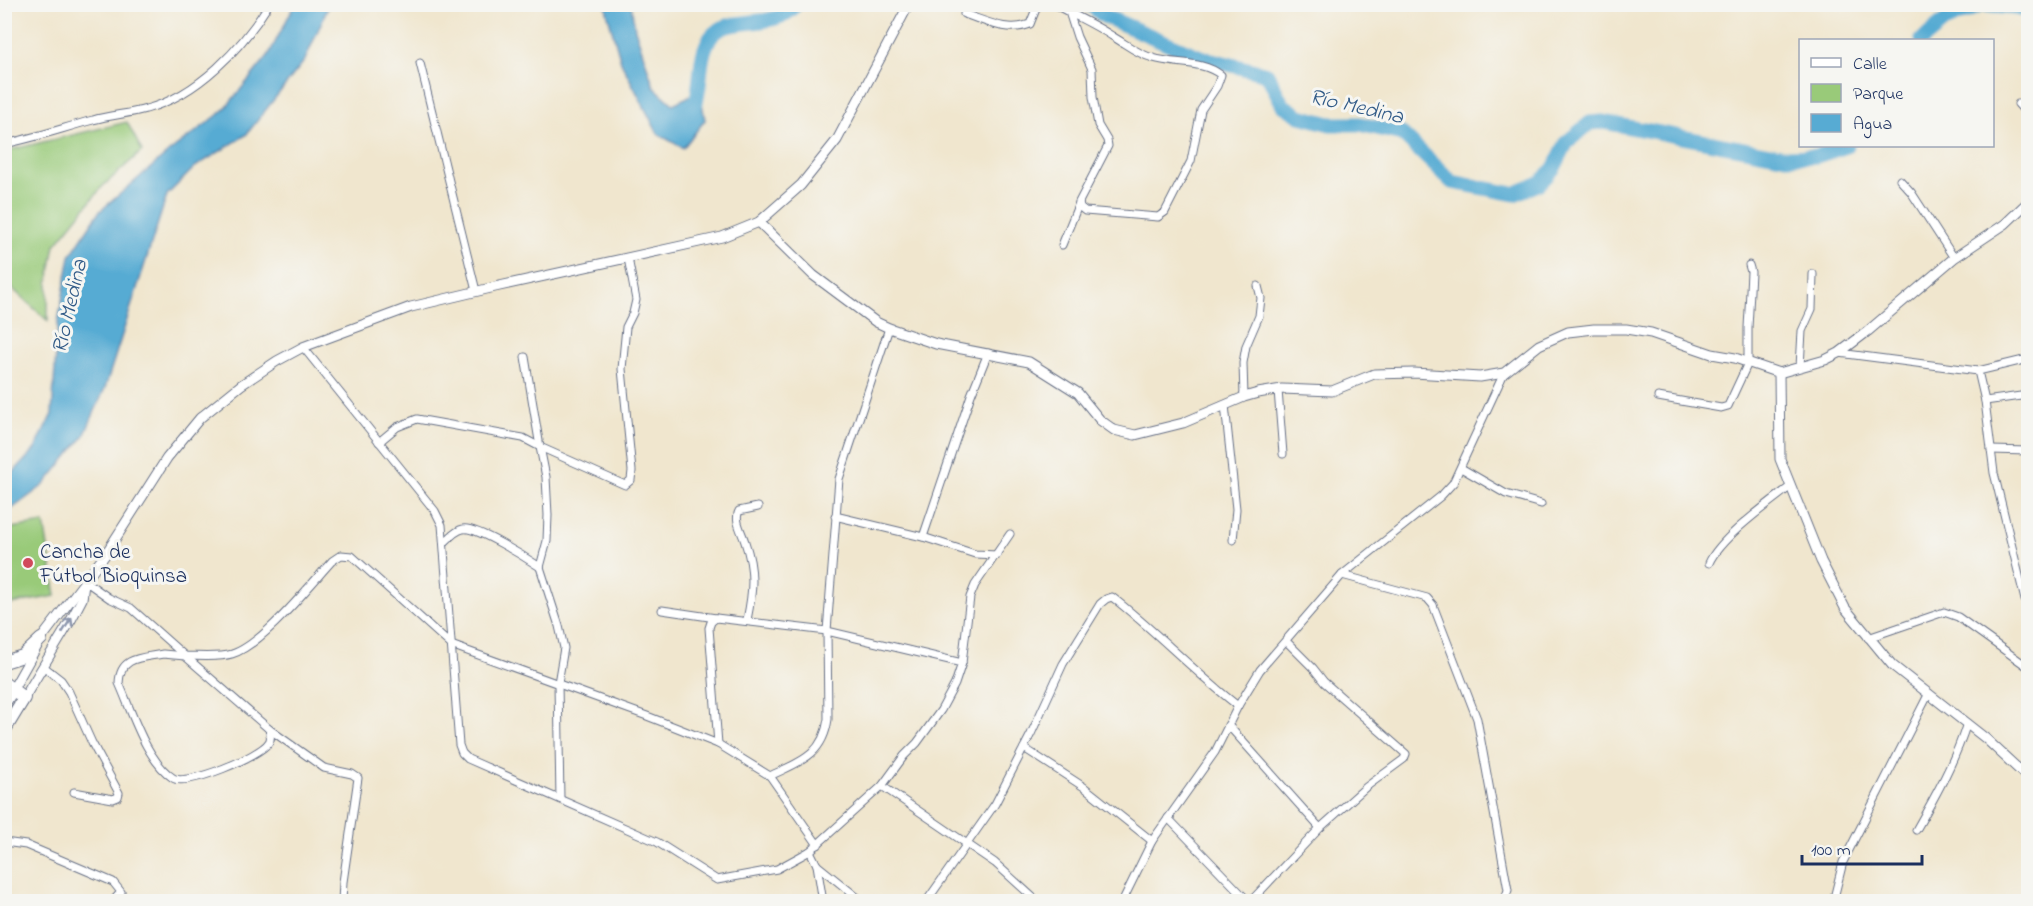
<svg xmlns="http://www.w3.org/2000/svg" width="2033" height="906" viewBox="0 0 2033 906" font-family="'Indie Flower',sans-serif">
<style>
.green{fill:#99ca79;stroke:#5a7c6c;stroke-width:1.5}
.water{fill:#57abd3;stroke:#396d98;stroke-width:1.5}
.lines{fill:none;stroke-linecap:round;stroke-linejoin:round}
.river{stroke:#57abd3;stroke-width:15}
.street-casing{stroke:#666f85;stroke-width:9}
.secondary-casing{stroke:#666f85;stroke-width:11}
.highway-casing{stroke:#666f85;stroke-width:14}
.street{stroke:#fff;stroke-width:7}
.secondary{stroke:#fff;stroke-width:9}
.highway{stroke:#fff;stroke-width:12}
.oneway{stroke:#8d97ae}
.poi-dot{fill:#d1495b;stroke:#f6f6f2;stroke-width:2}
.labels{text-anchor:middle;stroke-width:6;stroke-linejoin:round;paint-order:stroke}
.poi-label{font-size:21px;fill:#1b2f5e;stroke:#f6f6f2;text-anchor:start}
.water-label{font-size:22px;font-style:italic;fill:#305a87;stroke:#f6f6f2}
</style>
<rect width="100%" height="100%" fill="#f6f6f2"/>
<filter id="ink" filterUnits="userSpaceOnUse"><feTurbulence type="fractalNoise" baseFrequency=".0167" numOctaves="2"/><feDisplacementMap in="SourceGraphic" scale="12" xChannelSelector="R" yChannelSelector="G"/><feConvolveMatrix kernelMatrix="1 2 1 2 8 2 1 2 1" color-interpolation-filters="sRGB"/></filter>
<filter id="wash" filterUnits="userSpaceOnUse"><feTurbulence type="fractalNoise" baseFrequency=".008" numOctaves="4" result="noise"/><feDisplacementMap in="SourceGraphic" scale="24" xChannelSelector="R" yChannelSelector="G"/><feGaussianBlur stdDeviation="1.35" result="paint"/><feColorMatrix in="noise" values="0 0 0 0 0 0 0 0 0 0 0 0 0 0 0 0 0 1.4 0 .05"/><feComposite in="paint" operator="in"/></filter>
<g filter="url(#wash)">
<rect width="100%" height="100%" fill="#f0e6ce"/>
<g class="green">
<polygon points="127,122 142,151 102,187 55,245 48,284 48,321 5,282 5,151"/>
<polygon points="44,523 56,596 5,605 5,529"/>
</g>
<g class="water">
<polygon points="295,4 329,5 305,60 246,135 195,167 167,195 105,388 84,436 44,485 5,514 5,479 10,476 35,449 52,414 58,322 70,256 99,212 169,152 223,111 268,56"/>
<polygon points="606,5 631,5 635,29 654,87 673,104 700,91 705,120 683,148 658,134 621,62 607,12"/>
</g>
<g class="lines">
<g class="river">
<polyline points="1089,4 1104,16 1200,57 1267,74 1283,105 1300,116 1330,124 1360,124 1402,134 1452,182 1514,194 1540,183 1554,168 1567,142 1590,123 1603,122 1786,157 1817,156 1847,146"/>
<polyline points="1922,40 1946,20 1981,5 2028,9"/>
<path d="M694,109C703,85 697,56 711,37C728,13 777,32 796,4"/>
</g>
</g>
</g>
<g filter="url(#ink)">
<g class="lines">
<defs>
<g id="street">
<path d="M1054,4C1073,15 1094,24 1112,36C1126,44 1137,54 1153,58C1176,65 1202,60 1221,75L1217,86L1201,110L1191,161L1165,212L1158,217L1085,211L1080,207L1079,202L1108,146L1107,140L1098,125L1093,97L1092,69L1077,37L1069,12"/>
<path d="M964,14C986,21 1008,33 1030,24L1038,4"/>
<polyline points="420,63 476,291"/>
<polyline points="2018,104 2028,115"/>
<path d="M4,144C34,138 63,128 93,120C110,115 129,114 146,109C198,95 242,48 269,4"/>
<polyline points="1900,180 1911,192 1954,258"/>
<polyline points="1062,245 1079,203"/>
<polyline points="303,347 435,511 442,525 459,745 462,753 468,759 657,842 717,880 777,869 810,851 882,786 904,756 917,743 941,710 955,684 962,663 970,597 975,585 1010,534"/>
<polyline points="1839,353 1978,371 2028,359"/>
<polyline points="525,357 540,447 625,485 631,480 632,471 622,369 626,327 633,313 636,300 628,258"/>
<polyline points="1800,367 1802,331 1812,309 1813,274"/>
<polyline points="1978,371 1985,401 1994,473 2025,600"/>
<polyline points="1278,390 1283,454"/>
<polyline points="1244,397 1243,363 1246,346 1259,316 1261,298 1258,286"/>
<polyline points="1658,397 1721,408 1728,406 1748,363 1748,328 1751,272 1749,265"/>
<polyline points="1985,401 2028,395"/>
<polyline points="1225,405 1236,509 1233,540"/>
<polyline points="379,442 397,427 417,419 523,438 540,447 546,477 548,515 547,541 540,567 559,626 564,648 558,683 560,799"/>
<polyline points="1991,450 2028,451"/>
<polyline points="1461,468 1506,494 1541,504"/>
<polyline points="835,516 923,537 971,395 988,353"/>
<polyline points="923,537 975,554 997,555"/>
<path d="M444,543C449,538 456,530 463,529C476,526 528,559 540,567"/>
<path d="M1709,563C1720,538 1769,503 1791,486"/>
<polyline points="1342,575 1427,598 1433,605 1477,719 1508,890 1504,902"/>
<path d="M85,581L109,598L131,608L185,656C200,656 219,658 232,654C262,645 309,586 332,561L341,555L352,556L451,645L647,716L718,744L770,776L818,845"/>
<polyline points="662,610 716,618"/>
<path d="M747,620C753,591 755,571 745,542C742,532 734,520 739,511L758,507"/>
<polyline points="1868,638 1944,612 1958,617 2028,667"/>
<path d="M163,654L185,656L269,729C270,734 272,738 269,742C261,756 186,787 173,778C146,760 132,712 119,683C120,656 142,658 163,654Z"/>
<polyline points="43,666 61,680 69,692 92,743 119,793 118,797 113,799 74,792"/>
<polyline points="1228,725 1320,828"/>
<polyline points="269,729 324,768 352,774 358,778 343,882 342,902"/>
<polyline points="718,744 709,628 711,622 716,618 827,631 962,663"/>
<polyline points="1024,748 1084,787 1152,841"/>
<path d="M770,776C799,762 823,756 828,719L827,631L839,479L889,328"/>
<polyline points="882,786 995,863 1038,902"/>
<polyline points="1168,818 1249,902"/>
<path d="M1916,830C1936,795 1955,761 1967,723"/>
<polyline points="4,842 26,845 113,882 121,892 112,902"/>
<polyline points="810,851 817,865 863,902"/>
<polyline points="817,865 823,902"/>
<path d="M926,902L995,804L1031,734L1063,664L1100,604L1106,599L1112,597C1156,631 1194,672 1238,706"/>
<polyline points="1122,902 1152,841 1215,752 1238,706 1260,670 1342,575 1441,496 1453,483 1504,373"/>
<polyline points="1250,902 1320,828 1366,787 1404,759 1406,754 1324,682 1313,668 1286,641"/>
<polyline points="1833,902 1843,862 1929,693"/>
</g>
<g id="secondary">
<polyline points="759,222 813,275 876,322 889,328 936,344 1029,362 1078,393 1100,420 1114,430 1135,435 1183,423 1244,397 1258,393 1282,389 1332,391 1374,374 1414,373 1480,377 1504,373 1539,345 1568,332 1594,329 1626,329 1651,333 1712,354 1735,358 1779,373 1825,360 1839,353 1868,331 1954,258 2005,224 2028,202"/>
<polyline points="1779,373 1780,459 1821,561 1845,608 1892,665 1985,738 2028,778"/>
<polyline points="13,689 41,639 105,555 167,458 200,418 241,385 277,361 303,347 411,307 495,287 722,237 759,222 801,185 837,140 909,4"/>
<polyline points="24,698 71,620 82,599 84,584"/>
</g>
<g id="highway">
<polyline points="4,662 23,656 41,639"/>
<polyline points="4,683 24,698 4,731"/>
<polyline points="4,703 13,689"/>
</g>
</defs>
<use href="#street" class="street-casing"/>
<use href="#secondary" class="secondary-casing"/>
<use href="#highway" class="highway-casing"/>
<use href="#street" class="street"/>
<use href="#secondary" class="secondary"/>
<use href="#highway" class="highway"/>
</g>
<defs><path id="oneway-shaft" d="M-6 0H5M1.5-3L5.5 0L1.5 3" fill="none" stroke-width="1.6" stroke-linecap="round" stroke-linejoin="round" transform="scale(1.5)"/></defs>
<use class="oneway" href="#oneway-shaft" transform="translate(67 625) rotate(-58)"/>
</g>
<circle class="poi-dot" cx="28" cy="563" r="6"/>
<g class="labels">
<g class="poi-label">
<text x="40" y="558">Cancha de<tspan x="40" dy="24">Fútbol Bioquinsa</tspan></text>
</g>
<g class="water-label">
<text transform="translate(1357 105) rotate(13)" y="8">Río Medina</text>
<text transform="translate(68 306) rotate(-77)" y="8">Río Medina</text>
</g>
</g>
<rect width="2033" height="906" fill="none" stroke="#f6f6f2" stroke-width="24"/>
<rect x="1799" y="39" width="195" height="108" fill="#f6f6f2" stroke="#9ea6b7" stroke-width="1.5"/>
<rect x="1811" y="58" width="30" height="9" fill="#ffffff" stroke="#9ea6b7" stroke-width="1.5"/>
<text x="1853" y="69" font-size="18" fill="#1b2f5e">Calle</text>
<rect x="1811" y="84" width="30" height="18" fill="#99ca79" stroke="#9ea6b7" stroke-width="1.5"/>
<text x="1853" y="99" font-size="18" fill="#1b2f5e">Parque</text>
<rect x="1811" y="114" width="30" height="18" fill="#57abd3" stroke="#9ea6b7" stroke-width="1.5"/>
<text x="1853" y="129" font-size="18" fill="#1b2f5e">Agua</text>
<path d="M1802 855v9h120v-9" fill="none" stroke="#1b2f5e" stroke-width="3"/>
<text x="1811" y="855" font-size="18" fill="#1b2f5e" stroke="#f6f6f2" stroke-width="4.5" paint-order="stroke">100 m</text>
</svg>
